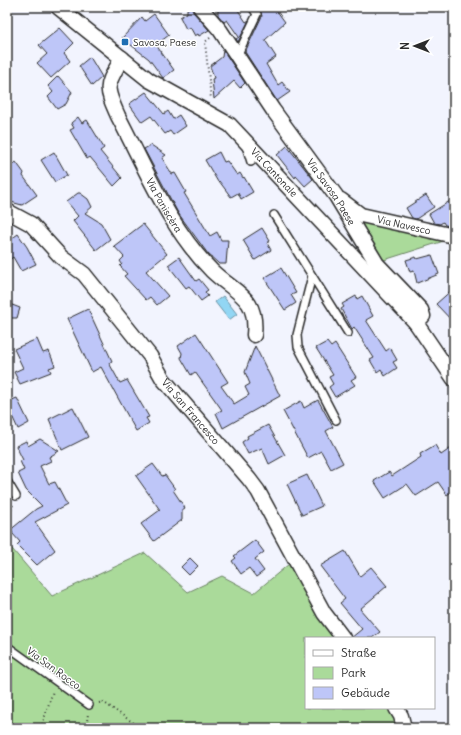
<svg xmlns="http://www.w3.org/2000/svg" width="461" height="735" viewBox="0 0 461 735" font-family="Delius,sans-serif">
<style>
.green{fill:#aada9a;stroke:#6a8262}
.water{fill:#92d6f4;stroke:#6992a4}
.building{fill:#bec6f8;stroke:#2b2b2b}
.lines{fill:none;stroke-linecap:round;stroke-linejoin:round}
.lane-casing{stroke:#2b2b2b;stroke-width:10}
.street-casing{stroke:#2b2b2b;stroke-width:17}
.path{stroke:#2b2b2b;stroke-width:2;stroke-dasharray:1 3;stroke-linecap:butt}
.lane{stroke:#fff;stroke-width:7}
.street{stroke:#fff;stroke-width:14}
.poi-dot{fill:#1f6fb2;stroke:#fff;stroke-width:1.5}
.labels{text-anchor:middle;stroke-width:3;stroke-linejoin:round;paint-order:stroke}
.poi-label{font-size:10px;fill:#2b2b2b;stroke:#fff;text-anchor:start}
.street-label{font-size:10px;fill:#2b2b2b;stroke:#fff}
</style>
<rect width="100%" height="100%" fill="#f2f4fe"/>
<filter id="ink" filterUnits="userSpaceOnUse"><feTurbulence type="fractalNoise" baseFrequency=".025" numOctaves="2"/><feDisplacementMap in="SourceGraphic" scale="8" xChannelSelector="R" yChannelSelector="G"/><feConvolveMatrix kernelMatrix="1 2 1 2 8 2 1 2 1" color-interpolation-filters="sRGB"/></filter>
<g filter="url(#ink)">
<g class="green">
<polygon points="363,218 450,239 381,261 356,223"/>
<polygon points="7,543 52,596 145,553 188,592 222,576 254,593 295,559 343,638 306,638 306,708 396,708 404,728 7,728"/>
</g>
<polygon class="water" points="223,296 237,314 229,320 215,302"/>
<g class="building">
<polygon points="192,7 194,13 209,30 199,36 198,34 195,36 190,27 186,29 180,17 187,13 187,9"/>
<polygon points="218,7 236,7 246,22 249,20 238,42 236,39 239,37 227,20 224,22 218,15"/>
<polygon points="265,7 274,7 285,22 265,40 276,57 266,64 278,85 282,82 290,92 277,101 245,52 262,16 260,10"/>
<polygon points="154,14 169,35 156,45 174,70 163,78 149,59 122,38 142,17 145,21"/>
<polygon points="60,28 74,43 64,53 70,61 51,78 37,63 47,54 39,45"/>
<polygon points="223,50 245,83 240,88 234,81 214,99 212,79 214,78 210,66 222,57"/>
<polygon points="90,57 102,77 92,86 79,66"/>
<polygon points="58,76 72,92 66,104 57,109 48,97 53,92 48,86"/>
<polygon points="146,92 164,114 168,111 173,119 179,115 186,126 173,135 170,131 165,134 151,116 142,122 129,104"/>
<polygon points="78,117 82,123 87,120 104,148 100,151 122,178 114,186 90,157 87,159 70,130 74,128 71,123"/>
<polygon points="151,145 166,155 162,158 172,174 175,173 186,192 184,193 210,236 217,232 221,240 228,240 226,264 219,264 208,254 178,213 144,149"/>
<polygon points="287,146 313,179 305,186 296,176 295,178 277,155"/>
<polygon points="54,152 67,175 55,182 41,160"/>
<polygon points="219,152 224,162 227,161 237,175 240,173 243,178 244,177 253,192 241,199 238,193 231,197 219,181 218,182 205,160"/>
<polygon points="16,162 24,173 23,176 37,195 22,205 7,201 7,168"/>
<polygon points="78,193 80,193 88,199 92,207 85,213 101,223 110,239 96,250 73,221 78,216 66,202"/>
<polygon points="426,195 434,207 416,219 412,218 406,208"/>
<polygon points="450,201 454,208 454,222 450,226 445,225 443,222 440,224 434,223 429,214"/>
<polygon points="143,224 167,254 146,271 168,296 157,305 150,297 146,300 124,276 127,274 120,266 122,264 120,261 124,257 114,246"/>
<polygon points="262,228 270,241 267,243 271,250 255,260 243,240"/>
<polygon points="18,234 27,247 36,264 21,271 13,257 7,262 7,242"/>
<polygon points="432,255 439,274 417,283 414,271 410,272 406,260 416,257 417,259"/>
<polygon points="179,257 196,281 199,279 208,290 205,292 208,296 201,301 189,286 186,288 168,265"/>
<polygon points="281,268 296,293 291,295 296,303 285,310 264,278"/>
<polygon points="454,288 454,323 436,304"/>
<polygon points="356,296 357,299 362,296 373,316 366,320 386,351 390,348 397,360 393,362 397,368 385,376 381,369 377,372 370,360 374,358 354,327 352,329 341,309 344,307 342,304"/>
<polygon points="7,303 20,308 17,318 7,318"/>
<polygon points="88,309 112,361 109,363 120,383 127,380 149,417 146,418 149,423 136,431 101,367 92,372 67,319"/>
<polygon points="196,333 228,382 221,386 234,404 249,395 245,387 250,384 245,372 255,346 280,396 223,428 216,413 222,410 195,372 191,375 181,358 182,353 178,346"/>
<polygon points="37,339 43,353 49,351 55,366 49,368 51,372 20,384 14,372 23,368 14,349"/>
<polygon points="327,342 331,347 335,344 356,377 351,380 355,385 335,397 329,387 333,384 329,377 333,375 316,348"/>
<polygon points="17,398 29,423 18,429 7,405 7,402"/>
<polygon points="318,400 333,427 326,431 343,463 331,469 321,451 308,458 283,411 301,401 304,408"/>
<polygon points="73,407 88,437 62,450 49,419"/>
<polygon points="268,425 285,455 269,464 262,448 248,454 242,442 248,438 247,436"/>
<polygon points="40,439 59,451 49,457 51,461 40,466 49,484 55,482 67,505 35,522 55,550 37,565 17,545 20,542 12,533 13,532 10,534 9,531 36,509 42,506 26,490 18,473 24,470 20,461 23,460 16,446 26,441 28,446"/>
<polygon points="435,445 441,455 454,446 454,490 447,495 438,482 416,496 407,484 385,498 374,481 389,472 392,476 421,457 420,454"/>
<polygon points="153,464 162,476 165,475 175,489 173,490 185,508 182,510 182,520 154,541 141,524 160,510 136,476"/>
<polygon points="307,475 322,506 302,515 287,484"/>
<polygon points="255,540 264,552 255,559 264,571 256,577 249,568 241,574 232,561 236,558 234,556"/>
<polygon points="345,551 360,576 371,567 387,586 360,609 380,632 372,638 351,638 362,629 340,603 345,599 320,566"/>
<polygon points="190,558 198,566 189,575 181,567"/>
</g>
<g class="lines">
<defs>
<g id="lane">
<polyline points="237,56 257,14 252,7"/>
<polyline points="246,146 251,162"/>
<polyline points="274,215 348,333"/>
<polyline points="312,276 297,335 298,347 336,420"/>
<polyline points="7,481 16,496"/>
<polyline points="7,646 89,705"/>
</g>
<g id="street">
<path id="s1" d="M58,7L149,80L230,125L416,323L454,379"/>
<path id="s2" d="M200,7L220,30L273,110L336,196L377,264L421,310L423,316L416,323"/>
<path id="s3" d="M122,58C106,87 104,85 118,116C146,169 169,228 212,271C236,294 258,296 254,335"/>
<path id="s4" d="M341,200L361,215L454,236"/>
<path id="s5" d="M7,211L31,224L61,257L84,274L150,356L163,379L249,479L258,491L324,613L343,638"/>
<polyline points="396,708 401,716 404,728"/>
</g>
</defs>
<use href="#lane" class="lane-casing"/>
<use href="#street" class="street-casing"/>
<g class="path">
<polyline points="210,38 205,42 211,99"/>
<polyline points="7,521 13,505"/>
<polyline points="99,703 103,702 141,728"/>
<polyline points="41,728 53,691"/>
<polyline points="86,728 88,714"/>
</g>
<use href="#lane" class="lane"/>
<use href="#street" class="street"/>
</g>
</g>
<rect class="poi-dot" x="121" y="38" width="8" height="8" rx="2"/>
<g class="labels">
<g class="poi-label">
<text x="133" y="46">Savosa, Paese</text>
</g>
<g class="street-label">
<text dy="4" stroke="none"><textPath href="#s1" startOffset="274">Via Cantonale</textPath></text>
<text dy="4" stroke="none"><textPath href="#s2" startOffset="227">Via Savosa Paese</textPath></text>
<text dy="4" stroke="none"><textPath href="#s3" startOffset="163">Via Paniscèra</textPath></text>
<text dy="4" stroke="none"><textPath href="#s4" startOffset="69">Via Navesco</textPath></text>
<text dy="4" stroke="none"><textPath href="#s5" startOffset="275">Via San Francesco</textPath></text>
<text transform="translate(54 668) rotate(36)" y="4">Via San Rocco</text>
</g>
</g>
<rect width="461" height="735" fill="none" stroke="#fff" stroke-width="24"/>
<rect x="12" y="12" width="437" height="711" fill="none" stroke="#2b2b2b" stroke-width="1.5" filter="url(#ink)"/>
<rect x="305" y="637" width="130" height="72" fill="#ffffff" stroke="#aaaaaa"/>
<rect x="313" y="650" width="20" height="6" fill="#ffffff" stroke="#aaaaaa"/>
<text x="341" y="657" font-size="12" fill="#2b2b2b">Straße</text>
<rect x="313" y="667" width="20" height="12" fill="#aada9a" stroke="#aaaaaa"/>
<text x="341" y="677" font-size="12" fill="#2b2b2b">Park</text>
<rect x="313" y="687" width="20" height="12" fill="#bec6f8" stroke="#aaaaaa"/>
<text x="341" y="697" font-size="12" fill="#2b2b2b">Gebäude</text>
<g transform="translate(415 46) rotate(270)" stroke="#ffffff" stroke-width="3" paint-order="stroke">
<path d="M0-3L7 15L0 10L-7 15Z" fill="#2b2b2b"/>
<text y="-6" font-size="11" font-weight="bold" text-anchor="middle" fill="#2b2b2b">N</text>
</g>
</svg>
